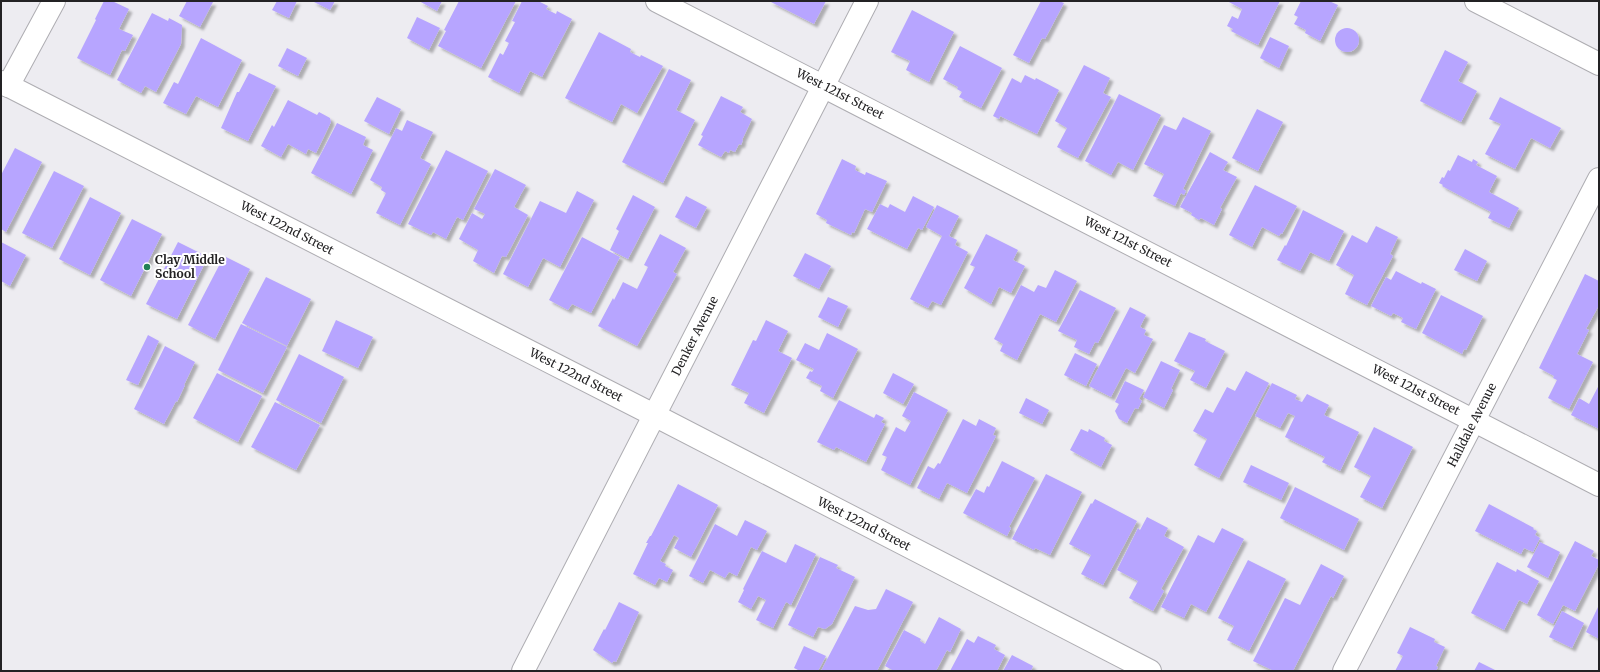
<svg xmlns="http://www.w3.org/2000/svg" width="1600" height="672" viewBox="0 0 1600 672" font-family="Merriweather,serif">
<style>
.building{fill:#b7a5ff;filter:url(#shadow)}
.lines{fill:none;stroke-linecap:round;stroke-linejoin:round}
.minor-casing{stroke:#aeadb2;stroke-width:24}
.minor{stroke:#fff;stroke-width:22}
.poi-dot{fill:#238057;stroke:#fff;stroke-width:1.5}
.labels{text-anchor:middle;stroke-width:4;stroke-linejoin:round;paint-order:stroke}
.street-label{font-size:12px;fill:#232224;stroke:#fff}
.poi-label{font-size:12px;font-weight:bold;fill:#232224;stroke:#fff;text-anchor:start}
</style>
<defs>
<filter id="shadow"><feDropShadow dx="3.5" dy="3.5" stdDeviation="1" flood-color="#0004"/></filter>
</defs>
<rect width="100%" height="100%" fill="#edecf1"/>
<g class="building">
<polygon points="104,1 112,1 129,9 119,29 133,35 125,51 122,50 110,75 77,58 96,20 95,19"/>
<polygon points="187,1 213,2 200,27 179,16"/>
<polygon points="277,1 297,1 289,18 272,10"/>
<polygon points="312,1 335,1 330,10"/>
<polygon points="419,1 442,1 437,11"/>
<polygon points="459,1 516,1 481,68 438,46 446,31 444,30"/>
<polygon points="522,1 538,1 548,6 546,9 556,14 557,11 572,19 542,77 530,71 519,93 488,77 500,53 503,55 509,43 505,41 515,22 512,21"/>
<polygon points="769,1 826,1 814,24"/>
<polygon points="1041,1 1059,1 1064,3 1045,39 1042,38 1029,63 1013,55"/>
<polygon points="1227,1 1280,1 1258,45 1231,31 1233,29 1227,26 1232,16 1238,19 1242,9"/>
<polygon points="1301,1 1329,1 1338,5 1320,41 1305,33 1306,30 1294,24 1298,17 1294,15"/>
<polygon points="912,10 954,32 929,82 906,70 910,61 891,52"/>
<polygon points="152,13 168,21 169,18 182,25 181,44 156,92 145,86 141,93 117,80"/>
<polygon points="417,17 440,28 429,50 407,38"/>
<circle cx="1347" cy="40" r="12"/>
<polygon points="599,32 631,49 630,52 640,57 641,55 663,66 637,113 621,104 612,122 565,98"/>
<polygon points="1270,37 1289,46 1279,68 1260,58"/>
<polygon points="201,38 242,60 218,107 196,96 186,114 163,103 174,82 178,84"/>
<polygon points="960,46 1002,68 981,108 959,97 962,92 957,89 958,87 943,79"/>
<polygon points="287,48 307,58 298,76 278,66"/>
<polygon points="1445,50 1468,62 1458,81 1477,91 1461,122 1420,101"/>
<polygon points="1084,65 1110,78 1103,93 1111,97 1078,158 1057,147 1067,128 1055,121"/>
<polygon points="669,69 691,80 676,110 695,120 663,183 622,162"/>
<polygon points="249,73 276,86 248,141 221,128 237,92 239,92"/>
<polygon points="1025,75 1035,80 1036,78 1059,90 1037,134 1000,116 999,119 993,116 1012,78 1021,83"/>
<polygon points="1119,94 1161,115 1133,170 1118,162 1111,175 1085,161"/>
<polygon points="721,96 743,107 740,112 752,119 742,140 743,140 741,145 739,144 735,152 730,150 729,153 725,151 721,157 698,145 703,136 701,135"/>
<polygon points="377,97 401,109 389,134 364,121"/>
<polygon points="1500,97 1561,128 1550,148 1531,138 1515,169 1485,154 1501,124 1489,119"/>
<polygon points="288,100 317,115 319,112 330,118 331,122 316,153 308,149 306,154 288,144 281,157 261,146 272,125 274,127"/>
<polygon points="1257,109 1283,122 1258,171 1232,158"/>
<polygon points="1183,117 1211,131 1183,189 1186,191 1184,195 1181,193 1175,206 1153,196 1164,174 1144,164 1164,125 1176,130"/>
<polygon points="407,120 433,132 420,158 431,164 400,225 376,213 386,193 381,190 382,187 370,180 396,128 402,131"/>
<polygon points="337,123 366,137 363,145 373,150 351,194 311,173"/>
<polygon points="15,148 42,162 6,232 1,229 1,175"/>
<polygon points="446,150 488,171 463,220 457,217 446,239 433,232 431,235 408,224"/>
<polygon points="1210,152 1228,162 1223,170 1237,177 1220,208 1222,209 1214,225 1201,218 1199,220 1191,215 1192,213 1180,207"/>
<polygon points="1458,155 1472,162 1473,159 1478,162 1476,165 1497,176 1489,192 1519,208 1509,228 1488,218 1491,212 1442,186 1443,185 1439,183 1442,177 1444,178 1448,170 1450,171"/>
<polygon points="842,159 856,166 855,170 865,175 866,172 887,181 872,212 865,209 854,233 852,232 851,235 826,223 827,220 816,214"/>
<polygon points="495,169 526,185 514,207 528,215 506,257 502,256 494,273 473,261 478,250 459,239 472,213 482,219 485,214 474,209"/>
<polygon points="54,171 84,186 52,248 22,233"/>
<polygon points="1255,185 1297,206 1282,234 1281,233 1279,236 1262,227 1252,247 1229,235"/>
<polygon points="577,191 594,200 560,267 543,258 528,287 503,274 540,201 566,213"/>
<polygon points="633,195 655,207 628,259 610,250 619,231 616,229"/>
<polygon points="686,196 707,207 696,228 675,217"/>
<polygon points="913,196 934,207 922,230 918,228 907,249 867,229 880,204 888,208 890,204 905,212"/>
<polygon points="90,197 121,213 90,275 59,259"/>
<polygon points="937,205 959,216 949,236 957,240 955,245 968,252 941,305 932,301 928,308 910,299 942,236 926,227"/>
<polygon points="1303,210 1344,231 1329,261 1310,252 1300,271 1277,260 1285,245 1286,246"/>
<polygon points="132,219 162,234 131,296 100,280"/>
<polygon points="1376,226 1398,237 1390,254 1393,256 1367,305 1345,294 1354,275 1336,265 1352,235 1367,243"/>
<polygon points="660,234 686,248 673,272 677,274 637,346 598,326 613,298 614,300 623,282 637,289 648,267 644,265"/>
<polygon points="986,234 1018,250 1013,260 1025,266 1011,293 999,287 991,304 964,288 975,267 970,265"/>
<polygon points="582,237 620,257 591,313 572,304 568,310 549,300"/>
<polygon points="1,242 26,255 10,286 1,281"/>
<polygon points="178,242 208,257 177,319 146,304"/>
<polygon points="1465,249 1487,261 1477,281 1454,270"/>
<polygon points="805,253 831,266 819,289 793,276"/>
<polygon points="224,256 250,269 215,339 188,325"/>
<polygon points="1055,270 1077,281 1056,322 1040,314 1017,360 1000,351 1003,344 994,339 1021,285 1034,292 1038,285 1046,288"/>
<polygon points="1396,271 1421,284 1422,282 1436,289 1416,329 1401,322 1403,318 1393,313 1391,316 1371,306 1386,277 1391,280"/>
<polygon points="1585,274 1599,281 1599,307 1598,307 1586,329 1589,330 1577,354 1593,362 1569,409 1548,398 1557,380 1553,378 1554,376 1539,368"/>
<polygon points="266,277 311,299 287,346 242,323"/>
<polygon points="1080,290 1116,308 1098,343 1095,342 1089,354 1074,347 1077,340 1058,331"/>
<polygon points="1441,295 1483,316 1466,350 1464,349 1462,354 1422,333"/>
<polygon points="828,297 848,306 838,327 818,317"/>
<polygon points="1130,307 1146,315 1140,327 1146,330 1144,335 1153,339 1135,373 1126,368 1111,397 1089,386"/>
<polygon points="336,320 373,337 358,368 322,351"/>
<polygon points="766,320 788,331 778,351 792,358 764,413 744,403 749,393 731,385 753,340 756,341"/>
<polygon points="241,324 287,347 263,393 218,370"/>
<polygon points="1189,332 1206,339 1205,341 1225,351 1206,388 1190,380 1195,371 1174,361"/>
<polygon points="827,333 858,349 833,398 820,391 822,386 806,378 810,371 812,372 814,369 796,360 805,343 819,350"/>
<polygon points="148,335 159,341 138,385 126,380"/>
<polygon points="165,346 195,362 184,385 185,385 177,402 176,401 164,424 134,409"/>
<polygon points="1075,353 1097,364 1086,386 1064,375"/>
<polygon points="299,354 344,377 321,423 276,400"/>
<polygon points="1161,361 1180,370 1171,389 1173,390 1164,408 1143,397"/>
<polygon points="1246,371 1269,383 1219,478 1194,465 1207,439 1193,431 1205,409 1213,413 1227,387 1235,391"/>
<polygon points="217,373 262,396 238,442 193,418"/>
<polygon points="893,373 914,384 903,404 883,393"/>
<polygon points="1125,381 1144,390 1139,399 1142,401 1138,409 1135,408 1127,423 1119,419 1115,411 1119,404 1115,402"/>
<polygon points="1272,383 1297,395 1295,399 1302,402 1307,394 1329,405 1324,415 1359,432 1340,471 1322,462 1325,457 1285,437 1295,416 1288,413 1280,428 1255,416"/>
<polygon points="1599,385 1599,429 1571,415 1579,398 1589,404"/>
<polygon points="914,392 948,410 910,485 881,470 887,457 882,455 896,427 905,432 911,421 902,416"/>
<polygon points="1026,398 1049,410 1042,424 1019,413"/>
<polygon points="839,400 874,418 876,414 884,418 881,422 885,424 866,462 836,447 834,450 817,442"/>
<polygon points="275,402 320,425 296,470 251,447"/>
<polygon points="963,419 976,426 979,419 996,428 993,435 996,436 967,493 947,483 939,499 917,488 928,466 934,469 938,463 940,464"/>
<polygon points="1374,427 1413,447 1382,508 1360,497 1371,476 1354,467"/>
<polygon points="1081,429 1088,432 1089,429 1105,438 1104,441 1112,445 1101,467 1070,450"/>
<polygon points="1002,461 1035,478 1009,527 1011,528 1007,536 963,513 976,489 984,493 987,486 989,487"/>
<polygon points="1251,465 1289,483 1281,500 1243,482"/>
<polygon points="1046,474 1082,492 1050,555 1035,548 1034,550 1012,539"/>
<polygon points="678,484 718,505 691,557 674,548 679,538 674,535 660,561 666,564 665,566 673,570 667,582 659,578 655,585 633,574 648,543 646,543 650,536 651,536"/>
<polygon points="1295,487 1359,519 1344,550 1280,518"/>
<polygon points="1095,499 1137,521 1103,585 1081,574 1091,555 1069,544 1091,503 1092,504"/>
<polygon points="1489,504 1534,528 1533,529 1537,531 1535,535 1540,538 1533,552 1524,548 1521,554 1475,531"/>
<polygon points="1147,517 1168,528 1164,536 1184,547 1161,589 1164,591 1153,611 1129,598 1138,581 1117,570 1138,528 1140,530"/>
<polygon points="745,520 767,531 757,550 751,547 737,576 729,572 725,578 710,570 703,583 689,576 715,524 737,536"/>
<polygon points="1222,528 1244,539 1206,612 1191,604 1184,618 1161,607 1198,535 1214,543"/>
<polygon points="1575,541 1594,551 1591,556 1599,560 1599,564 1575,611 1563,605 1553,624 1537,615"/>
<polygon points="1540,542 1560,552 1548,578 1527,567"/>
<polygon points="795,544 816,554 791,605 786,602 773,628 756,620 766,600 758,596 751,609 738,602 744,590 743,589 762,551 786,563"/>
<polygon points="820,557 838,565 836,568 855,577 832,624 825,629 818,627 813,637 788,625"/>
<polygon points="1248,560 1286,579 1249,651 1227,640 1234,626 1218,618"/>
<polygon points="1497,562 1516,572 1517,569 1539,581 1527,604 1519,600 1504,630 1471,613"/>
<polygon points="1321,564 1344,576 1333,598 1331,596 1293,671 1274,671 1253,661 1285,598 1300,605"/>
<polygon points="886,589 913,602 877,671 821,671 855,606 868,610 876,609"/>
<polygon points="619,602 639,612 616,662 614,661 612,663 593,650 604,629 605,630"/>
<polygon points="1599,605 1599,639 1586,632"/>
<polygon points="1562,611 1584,623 1572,648 1549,637"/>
<polygon points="939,617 961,629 950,652 947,650 936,671 894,671 885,666 904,630 921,639 920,641 925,644"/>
<polygon points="1410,627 1435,639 1434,642 1445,647 1436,666 1438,667 1436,671 1395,671 1403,656 1397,653"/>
<polygon points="978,636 996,645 994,649 1005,655 997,671 950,671 967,639 974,643"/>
<polygon points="804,646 826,656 818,671 800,671 794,668"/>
<polygon points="1012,655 1033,666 1031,671 1003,671"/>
<polygon points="1479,662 1497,671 1474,671"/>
</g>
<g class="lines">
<defs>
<g id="minor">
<polyline points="657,1 1599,485"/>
<polyline points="1476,1 1599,64"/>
<polyline points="1,82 654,415 1150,671"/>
<polyline points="8,86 54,1"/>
<polyline points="523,671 867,1"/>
<polyline points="1344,671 1599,179"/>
</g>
</defs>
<use href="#minor" class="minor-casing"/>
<use href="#minor" class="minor"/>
</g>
<circle class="poi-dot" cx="147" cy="267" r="4"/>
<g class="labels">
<g class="street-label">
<text transform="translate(840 94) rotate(27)" y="4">West 121st Street</text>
<text transform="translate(287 228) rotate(27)" y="4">West 122nd Street</text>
<text transform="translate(1128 242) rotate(27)" y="4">West 121st Street</text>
<text transform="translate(695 336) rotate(-63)" y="4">Denker Avenue</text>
<text transform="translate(576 375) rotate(27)" y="4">West 122nd Street</text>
<text transform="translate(1416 390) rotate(27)" y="4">West 121st Street</text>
<text transform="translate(1472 425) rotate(-63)" y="4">Halldale Avenue</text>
<text transform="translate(864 524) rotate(27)" y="4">West 122nd Street</text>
</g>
<g class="poi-label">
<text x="155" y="264">Clay Middle<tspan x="155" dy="14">School</tspan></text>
</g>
</g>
<rect width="1600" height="672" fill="none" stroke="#232224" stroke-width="4"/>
</svg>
